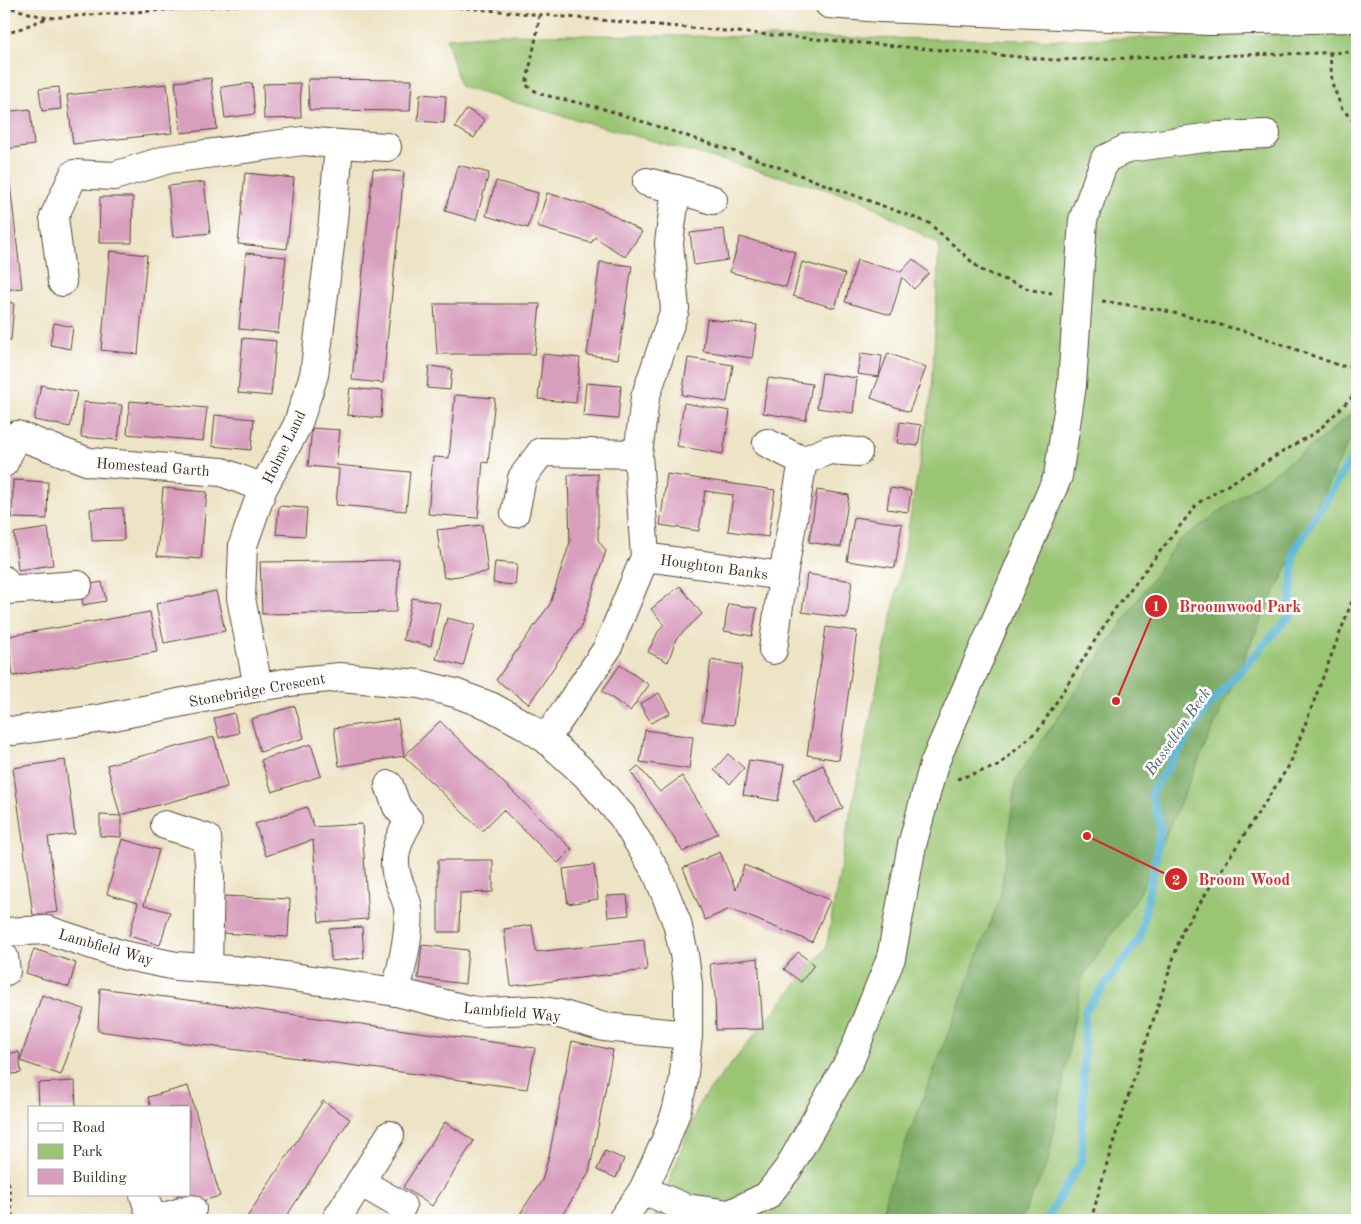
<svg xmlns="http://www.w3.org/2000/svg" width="1361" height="1224" viewBox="0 0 1361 1224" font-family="'Old Standard TT',serif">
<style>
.green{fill:#9ac573;stroke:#6a7848}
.forest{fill:#7baa65;stroke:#5b6a42}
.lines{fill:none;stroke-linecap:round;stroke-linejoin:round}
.stream{stroke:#57b4d5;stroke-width:8}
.building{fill:#d89ebd}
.minor-casing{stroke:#564637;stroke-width:30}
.path{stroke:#564637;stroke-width:3;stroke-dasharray:4 4;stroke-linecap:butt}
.minor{stroke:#fff;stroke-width:28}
.labels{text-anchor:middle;stroke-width:5;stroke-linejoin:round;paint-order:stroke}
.street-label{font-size:15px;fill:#3b2a1e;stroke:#fff}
.water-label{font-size:16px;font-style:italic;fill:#466167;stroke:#fff}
.leader{fill:none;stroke:#d62828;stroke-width:2}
.callout-dot{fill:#d62828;stroke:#fff;stroke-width:2}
.mark-label{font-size:15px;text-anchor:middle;font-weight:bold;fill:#fff}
.callout-label{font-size:16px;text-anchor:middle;font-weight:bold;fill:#d62828;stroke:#fff;stroke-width:5;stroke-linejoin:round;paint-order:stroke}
</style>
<rect width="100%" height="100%" fill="#fff"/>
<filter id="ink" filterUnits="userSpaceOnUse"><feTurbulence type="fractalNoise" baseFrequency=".02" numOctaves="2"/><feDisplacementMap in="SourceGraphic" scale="10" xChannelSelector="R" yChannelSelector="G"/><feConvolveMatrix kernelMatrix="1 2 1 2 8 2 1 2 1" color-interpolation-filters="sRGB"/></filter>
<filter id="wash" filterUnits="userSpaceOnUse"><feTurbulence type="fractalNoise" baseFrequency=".0096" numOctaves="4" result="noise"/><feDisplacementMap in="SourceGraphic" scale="20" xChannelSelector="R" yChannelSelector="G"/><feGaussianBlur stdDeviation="1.12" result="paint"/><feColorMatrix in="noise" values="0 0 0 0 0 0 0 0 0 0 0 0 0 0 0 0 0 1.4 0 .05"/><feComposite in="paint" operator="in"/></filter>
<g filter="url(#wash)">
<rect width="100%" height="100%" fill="#ede3c5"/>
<polygon class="green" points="1357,33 1357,1220 654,1220 700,1102 826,948 849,820 899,581 932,392 939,244 860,199 460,87 447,38 498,34 1042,40"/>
<polygon class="forest" points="1357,408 1357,425 1261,620 1140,893 1082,978 1048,1162 1021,1220 881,1220 887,1192 1000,898 1016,779 1177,542 1324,437"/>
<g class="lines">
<polyline class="stream" points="1046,1220 1082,1161 1085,1011 1140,939 1161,828 1151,793 1205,710 1290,616 1294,551 1357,450"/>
</g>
<g id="blocks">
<g class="building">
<polygon points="211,78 217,129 181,133 175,82"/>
<polygon points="308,79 412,80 410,111 309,110"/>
<polygon points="252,83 255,114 225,118 221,87"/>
<polygon points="300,83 301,118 264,119 263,84"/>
<polygon points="167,84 172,133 73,144 67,95"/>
<polygon points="59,87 61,109 42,111 39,89"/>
<polygon points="420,94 446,96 444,123 418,121"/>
<polygon points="30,109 34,145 6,149 22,288 4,290 4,112"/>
<polygon points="467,109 485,120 474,138 455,127"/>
<polygon points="458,165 489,173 476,220 445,211"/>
<polygon points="373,169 404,172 383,383 352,380"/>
<polygon points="245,173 294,178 287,249 238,244"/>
<polygon points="496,181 538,193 528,228 486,216"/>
<polygon points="204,182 210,233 173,237 168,186"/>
<polygon points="547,193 602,209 642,232 625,257 595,237 591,243 537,227"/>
<polygon points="100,197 133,197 132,243 99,243"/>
<polygon points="724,229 728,260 694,265 690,233"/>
<polygon points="740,237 796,252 786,287 730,272"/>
<polygon points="110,251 147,255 138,354 101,350"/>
<polygon points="246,253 286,257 278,333 239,329"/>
<polygon points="913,259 929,273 914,289 902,277 891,315 845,302 857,260 901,272"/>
<polygon points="600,262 632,266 618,359 587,355"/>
<polygon points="802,262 845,274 835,308 793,296"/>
<polygon points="4,302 14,303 11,340 4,340"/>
<polygon points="434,304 540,304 535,354 437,354"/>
<polygon points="707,319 757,325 752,358 703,351"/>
<polygon points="54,323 73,327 70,349 50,345"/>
<polygon points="243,338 276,341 271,396 238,393"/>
<polygon points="861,353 882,356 879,377 888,353 926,368 909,412 871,398 879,377 857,374"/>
<polygon points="543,354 580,358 576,403 538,399"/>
<polygon points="688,358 733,365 727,402 682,395"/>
<polygon points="429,366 452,369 450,390 427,388"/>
<polygon points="822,373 857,378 853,413 817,408"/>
<polygon points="768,378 812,384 806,420 763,413"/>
<polygon points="586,383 621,386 618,419 583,416"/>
<polygon points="41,385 77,392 70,427 34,420"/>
<polygon points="350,388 383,391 381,418 347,415"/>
<polygon points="455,395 495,398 488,463 483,462 478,518 428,514 433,457 449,458"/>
<polygon points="130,401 207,408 203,441 127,434"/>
<polygon points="84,402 122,405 118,440 81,437"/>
<polygon points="684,403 730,411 723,454 677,446"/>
<polygon points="215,415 254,419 251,450 212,446"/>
<polygon points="900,422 921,425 918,446 897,443"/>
<polygon points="312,428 340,430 336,465 410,472 406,511 336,505 339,469 308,466"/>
<polygon points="598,474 598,540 606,551 581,627 529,704 496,680 550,604 570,542 568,475"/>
<polygon points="667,474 775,490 768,537 728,531 733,495 705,491 699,531 660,525"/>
<polygon points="13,480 48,482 47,519 12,518"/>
<polygon points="163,488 207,492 201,559 157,556"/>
<polygon points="890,488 911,491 908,512 887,509"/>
<polygon points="817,490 849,495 841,547 809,542"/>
<polygon points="279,506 307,508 305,536 276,534"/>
<polygon points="123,508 124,540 92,541 90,509"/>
<polygon points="854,517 902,524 895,568 847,561"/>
<polygon points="482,525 488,572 444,578 437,530"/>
<polygon points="48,528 53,565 18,570 14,533"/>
<polygon points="399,560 396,612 262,614 260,562"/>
<polygon points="495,562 517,564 515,585 493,583"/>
<polygon points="807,574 852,581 847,618 802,612"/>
<polygon points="102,582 106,601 83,605 80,586"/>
<polygon points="680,586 702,614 676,639 668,662 648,652 658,632 664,624 651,609"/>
<polygon points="216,591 225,631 164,643 156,604"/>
<polygon points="412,598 440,603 431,646 403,640"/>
<polygon points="728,604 757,608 752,636 724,631"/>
<polygon points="150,612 157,652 13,676 8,636"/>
<polygon points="447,618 475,625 463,666 436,659"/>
<polygon points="826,627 857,631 839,760 807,755"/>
<polygon points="711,660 742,665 734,725 702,721"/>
<polygon points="620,665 649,685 630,711 602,691"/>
<polygon points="659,693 670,713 651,723 640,704"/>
<polygon points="295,706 304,738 260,752 251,719"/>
<polygon points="234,713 239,733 219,738 214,718"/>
<polygon points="398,719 404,756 440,721 572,849 558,863 503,810 482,831 404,756 339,766 334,728"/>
<polygon points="645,730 693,737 689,769 640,762"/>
<polygon points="214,737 227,787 120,815 107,765"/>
<polygon points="311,744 321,776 272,792 261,760"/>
<polygon points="728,754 744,768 730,784 714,770"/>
<polygon points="65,760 75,834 48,837 58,912 33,915 13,768"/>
<polygon points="749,760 784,765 778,801 743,795"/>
<polygon points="823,765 843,808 814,822 794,779"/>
<polygon points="638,766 660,792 682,776 718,833 683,852 631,772"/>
<polygon points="307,807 314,827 362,824 368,919 319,922 313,840 266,856 255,824"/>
<polygon points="100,815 121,816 121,837 100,836"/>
<polygon points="122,839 159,850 144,905 170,912 160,945 129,936 138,903 107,894"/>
<polygon points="720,852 736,890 744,865 830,900 812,942 730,909 705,920 683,868"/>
<polygon points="438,860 493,860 493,892 460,893 459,932 438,932"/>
<polygon points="594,865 598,899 568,904 563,869"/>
<polygon points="627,895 629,915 608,917 606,896"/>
<polygon points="223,896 290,899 288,937 221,933"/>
<polygon points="532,925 536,952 644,940 647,970 511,986 504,929"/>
<polygon points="362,927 364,958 331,961 329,929"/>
<polygon points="422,945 468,950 465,984 418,978"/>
<polygon points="34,949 76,963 69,987 26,973"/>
<polygon points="798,952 814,965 801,982 784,969"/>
<polygon points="758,958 763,1029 716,1030 715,996 710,964"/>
<polygon points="100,988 535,1048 527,1089 98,1031"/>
<polygon points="42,995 84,1009 61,1075 20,1061 21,1073 4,1075 4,1054 19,1052 20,1060"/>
<polygon points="572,1041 613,1050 589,1173 559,1220 516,1220 542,1180 549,1156"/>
<polygon points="75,1081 76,1108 39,1108 38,1083"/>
<polygon points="188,1086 220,1196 181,1207 177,1195 189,1195 189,1108 151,1108 148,1097"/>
<polygon points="323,1101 350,1119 284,1220 245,1220"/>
<polygon points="445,1122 474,1141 432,1206 403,1187"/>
<polygon points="605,1151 624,1159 616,1178 597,1170"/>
</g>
</g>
</g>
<g filter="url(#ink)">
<use href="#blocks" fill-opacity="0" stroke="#564637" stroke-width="1"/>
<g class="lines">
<defs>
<g id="minor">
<polyline points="829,4 881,8 1210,21 1357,18"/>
<polyline points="339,144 387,147"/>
<polyline points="676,189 713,200"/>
<polyline points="62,282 54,217 74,174 114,176 169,159 303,141 339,144 333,221 314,375 297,426 263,488 243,545 241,598 258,687"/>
<polyline points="767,443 803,461"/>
<polyline points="4,463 17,435 89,462 222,472 263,488"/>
<polyline points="515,513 522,478 541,452 638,454"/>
<polyline points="645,557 783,576 803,461 829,450 858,452"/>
<polyline points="4,580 7,590 78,585"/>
<polyline points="773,650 783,576"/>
<polyline points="4,730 15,731 104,718 258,687 298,681 340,677 419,684 455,693 490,706 523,724 546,739 585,774 622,816 657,873 677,923 684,954 688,984 688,1035 683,1083 676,1112 665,1142 643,1190 622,1220"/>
<polyline points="546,739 607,649 645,557 638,454 645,398 675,309 669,243 676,189 647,182"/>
<path d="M389,785L397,807L409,821C400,836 392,853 396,872C398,884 406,896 408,908C411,931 401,969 396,992"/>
<polyline points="165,825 207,838 210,875 208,968"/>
<polyline points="4,932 47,930 123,955 176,966 258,972 396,992 470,1010 485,1012 535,1010 556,1013 604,1027 688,1035"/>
<polyline points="4,957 6,971"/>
<polyline points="360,1182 402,1206"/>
<polyline points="643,1190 686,1208 730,1214 767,1196 788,1169 851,1058 891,958 912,845 934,764 1058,476 1072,385 1083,220 1105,159 1128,148 1220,136 1266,134"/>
<polyline points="144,1195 152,1220"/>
<polyline points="153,1220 192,1209"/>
<polyline points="336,1220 390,1135"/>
</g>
</defs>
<use href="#minor" class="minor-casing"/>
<g class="path">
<polyline points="419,4 1054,60 1357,52"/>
<polyline points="4,6 47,18 252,4"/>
<polyline points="539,15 538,28 526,85 540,94 601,108 751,157 929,223 981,270 1031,290 1052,293"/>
<polyline points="4,35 47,18"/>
<polyline points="1330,52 1332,83 1342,109 1357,124"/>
<polyline points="1102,301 1162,310 1248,332 1341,366 1357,366"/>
<polyline points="957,779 998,766 1040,728 1114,610 1198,503 1319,430 1357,392"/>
<polyline points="4,1150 13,1220"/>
<polyline points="1091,1220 1111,1149 1183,929 1290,764 1357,588"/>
</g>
<use href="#minor" class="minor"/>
</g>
</g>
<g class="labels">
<g class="street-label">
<text transform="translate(284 447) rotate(-64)" y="5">Holme Land</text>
<text transform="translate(153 467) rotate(4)" y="5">Homestead Garth</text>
<text transform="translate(714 567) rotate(8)" y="5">Houghton Banks</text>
<text transform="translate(257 690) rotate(-10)" y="5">Stonebridge Crescent</text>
<text transform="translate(106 947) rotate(16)" y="5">Lambfield Way</text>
<text transform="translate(512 1012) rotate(5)" y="5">Lambfield Way</text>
</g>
<g class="water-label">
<text transform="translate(1177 731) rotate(-55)" y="6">Basselton Beck</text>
</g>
</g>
<path class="leader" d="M1116 701L1156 606M1087 836L1176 879"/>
<g class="callout-dot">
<circle cx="1116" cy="701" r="5"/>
<circle cx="1087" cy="836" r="5"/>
<circle cx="1156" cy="606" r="12"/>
<circle cx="1176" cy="879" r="12"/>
</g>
<g class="mark-label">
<text x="1156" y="611">1</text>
<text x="1176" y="885">2</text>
</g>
<g class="callout-label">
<text x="1240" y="612">Broomwood Park</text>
<text x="1244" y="885">Broom Wood</text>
</g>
<rect width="1361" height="1224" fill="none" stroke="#fff" stroke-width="20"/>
<rect x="28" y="1106" width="162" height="90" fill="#ffffff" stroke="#b1aaa5"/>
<rect x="38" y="1123" width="25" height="8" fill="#ffffff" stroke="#b1aaa5"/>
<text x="72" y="1132" font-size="15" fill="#3b2a1e">Road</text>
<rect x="38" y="1144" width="25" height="15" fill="#9ac573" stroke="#b1aaa5"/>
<text x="72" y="1156" font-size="15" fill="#3b2a1e">Park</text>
<rect x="38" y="1169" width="25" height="15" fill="#d89ebd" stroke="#b1aaa5"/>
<text x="72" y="1182" font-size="15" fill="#3b2a1e">Building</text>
</svg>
